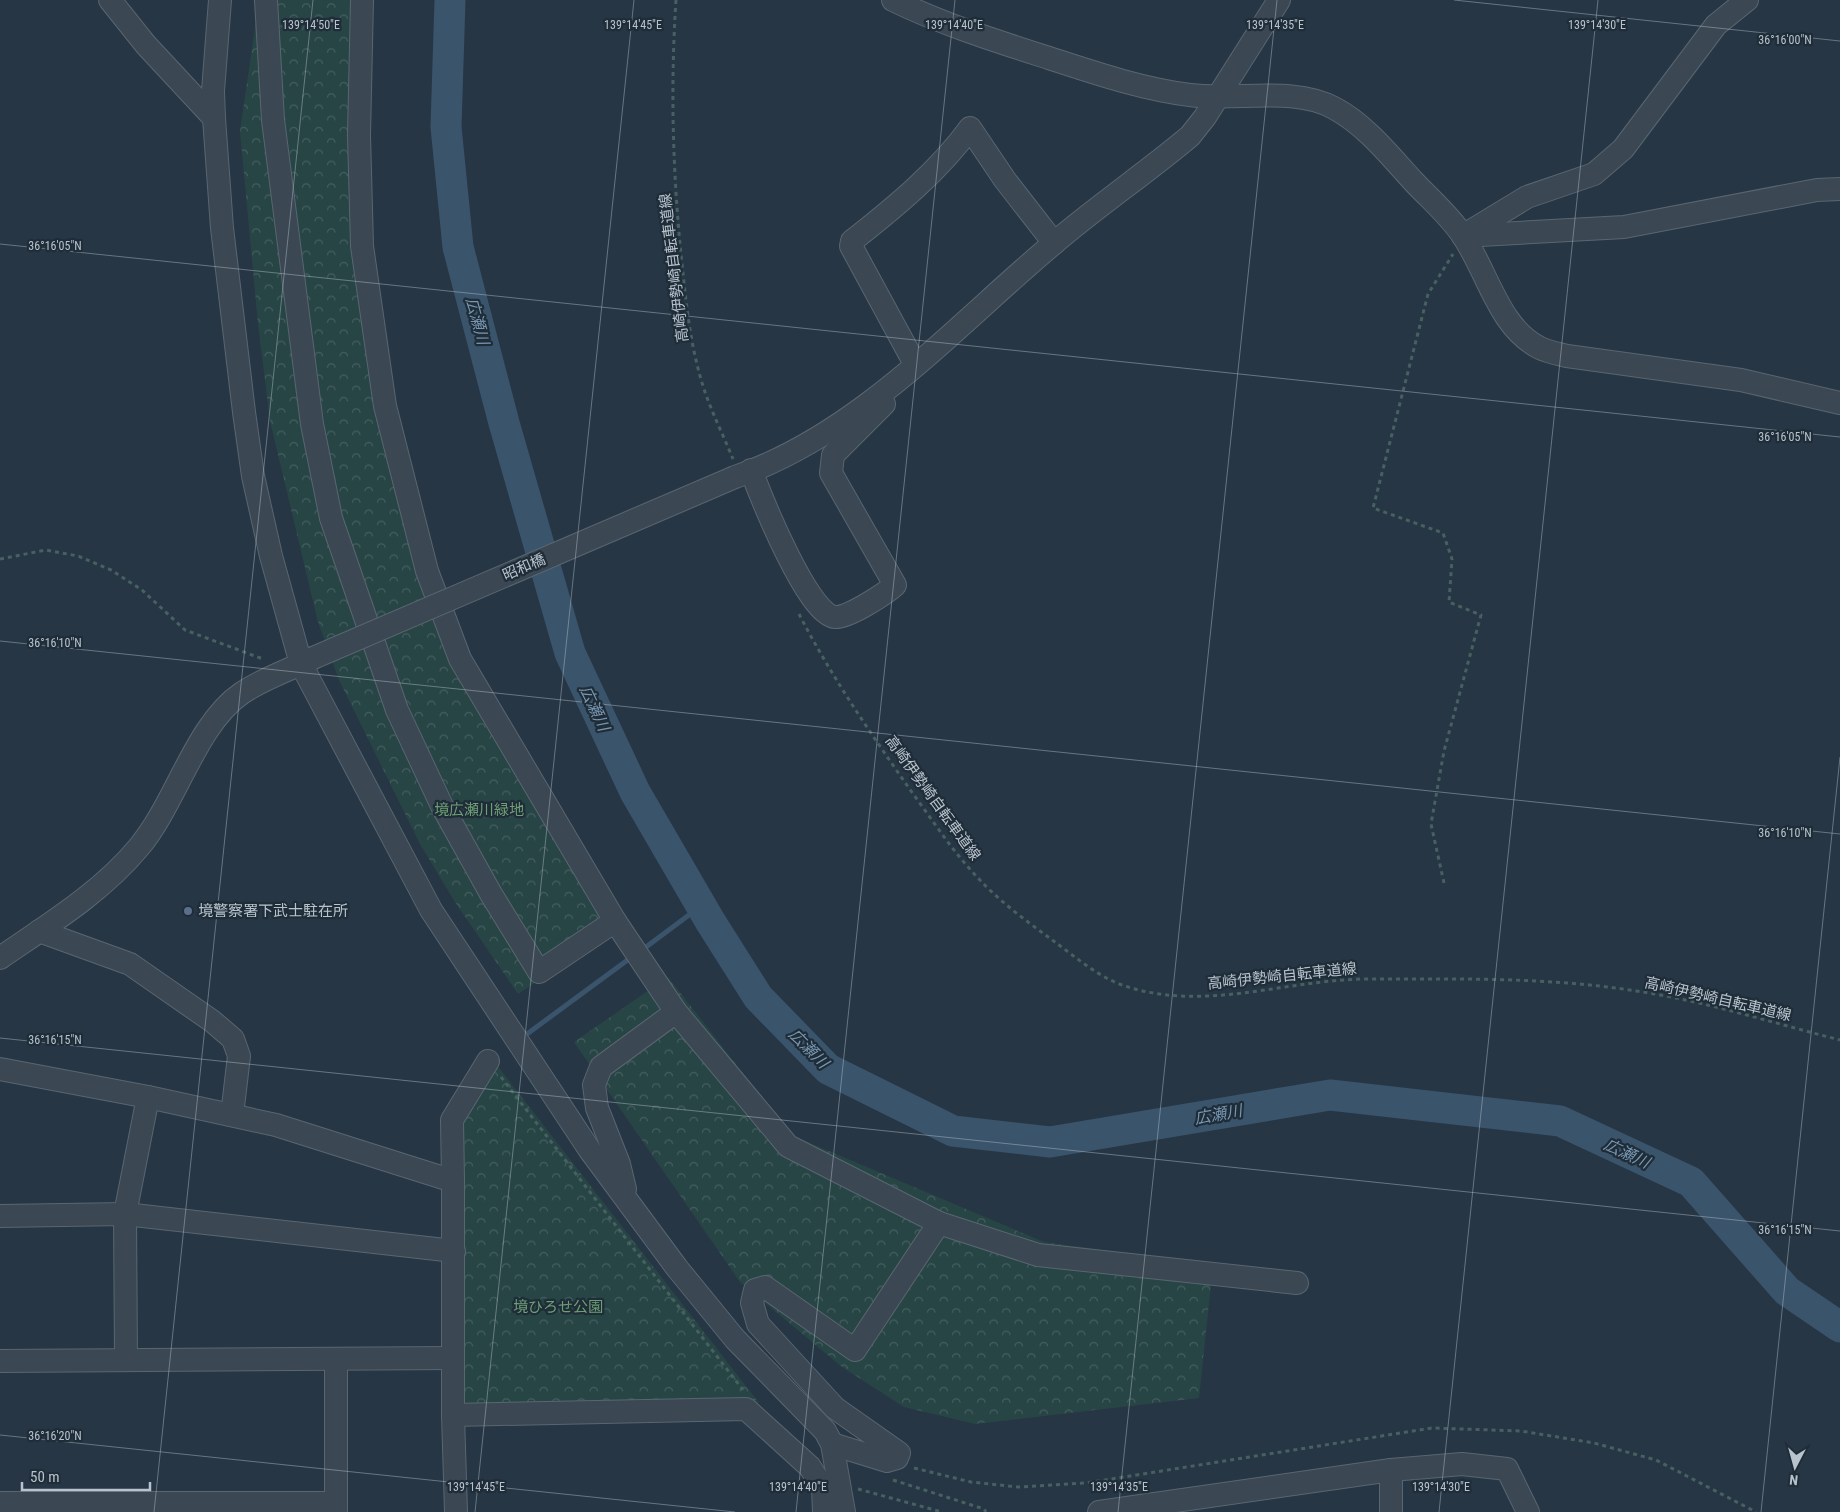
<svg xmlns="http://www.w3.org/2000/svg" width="1840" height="1512" viewBox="0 0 1840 1512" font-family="'Roboto Condensed','Noto Sans JP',sans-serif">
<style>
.forest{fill:url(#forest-crowns)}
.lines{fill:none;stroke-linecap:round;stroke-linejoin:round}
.stream{stroke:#3a546c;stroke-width:5}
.river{stroke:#3a546c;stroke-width:31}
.minor-casing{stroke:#596671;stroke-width:24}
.path{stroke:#476161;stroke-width:3;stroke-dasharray:4 4;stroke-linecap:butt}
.minor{stroke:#3b4854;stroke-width:22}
.minor-bridge-casing{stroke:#596671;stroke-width:24;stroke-linecap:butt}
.minor-bridge{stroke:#3b4854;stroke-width:22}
.ticks{fill:none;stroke:#b8c3cd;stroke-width:1;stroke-opacity:0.45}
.service-dot{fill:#5c6f8a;stroke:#1f2d39;stroke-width:2}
.labels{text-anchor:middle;stroke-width:4.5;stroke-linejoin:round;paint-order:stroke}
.street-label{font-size:15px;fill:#b8c3cd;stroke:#1f2d39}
.park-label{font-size:15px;fill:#6f9f75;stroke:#1f2d39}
.poi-label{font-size:15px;fill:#b8c3cd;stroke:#1f2d39;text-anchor:start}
.water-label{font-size:16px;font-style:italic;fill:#7896b1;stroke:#1f2d39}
.ticks-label{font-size:12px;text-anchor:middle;fill:#b8c3cd;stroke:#1f2d39;stroke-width:4.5;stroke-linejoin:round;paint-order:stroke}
</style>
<defs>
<pattern id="forest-crowns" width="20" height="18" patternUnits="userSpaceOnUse" patternTransform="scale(1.25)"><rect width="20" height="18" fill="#284545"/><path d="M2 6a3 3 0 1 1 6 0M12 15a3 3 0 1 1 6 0" fill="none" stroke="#455e5f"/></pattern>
</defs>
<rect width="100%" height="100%" fill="#263644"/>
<g class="forest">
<polygon points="259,0 367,0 367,245 390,410 431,571 472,659 624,923 518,994 455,902 420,844 339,680 318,622 270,421 258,324 240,131"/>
<polygon points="668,977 791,1135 1044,1242 1213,1265 1199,1398 975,1424 904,1407 842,1367 740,1282 574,1042"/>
<polygon points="496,1064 759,1403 456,1411 462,1118"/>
</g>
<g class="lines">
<g class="stream">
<polyline points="642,950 701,906"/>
<polyline points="527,1034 633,956"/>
</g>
<polyline class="river" points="450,0 446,127 458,247 504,423 570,653 635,792 710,921 758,997 828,1069 953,1131 1050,1142 1330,1095 1560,1121 1691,1182 1787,1291 1840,1327"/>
<defs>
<g id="minor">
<polyline points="110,0 146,45 214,118"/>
<polyline points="220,0 213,91 214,118 222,228 244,412 253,476 271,556 301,664 431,910 589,1149 677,1268 735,1339 825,1431 832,1444 844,1512"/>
<polyline points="266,0 273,120 312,424 331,518 397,710 442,806 491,894 539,972 615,921"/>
<polyline points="362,0 359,135 362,246 385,406 427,571 460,659 615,921 676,1012 788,1146 939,1223 1038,1255 1297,1283"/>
<path d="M893,0C942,24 996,41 1049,58C1095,73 1142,89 1190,95C1236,101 1294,86 1334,108C1366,125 1390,156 1414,182C1431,200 1450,216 1463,236C1488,273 1499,328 1540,348C1548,352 1559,354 1567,356L1741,380L1840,403"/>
<polyline points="1466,234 1527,197 1594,174 1623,149 1716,25 1747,0"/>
<polyline points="1463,236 1624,227 1817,190 1840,189"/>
<path d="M915,364L851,246L852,241C894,208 939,171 970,128L1005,180L1054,243"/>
<path d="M751,470C761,497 808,615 835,617C848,618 885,594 895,585L831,473L833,455L884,404"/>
<path d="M735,477C859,435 955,326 1053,244C1097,206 1145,174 1190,136L1205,117L1279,0"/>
<polyline points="39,931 130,964 212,1021 233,1039 239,1056 232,1115"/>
<path d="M0,958C48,925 102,892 139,847C176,803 196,724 242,693C264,678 290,670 313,658"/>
<polyline points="0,1069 148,1097 276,1125 453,1181 453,1415 456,1512"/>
<polyline points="453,1181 452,1120 488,1061"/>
<polyline points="625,1189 619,1164 597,1108 594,1085 601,1067 676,1012"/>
<polyline points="0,1216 125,1214 454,1251"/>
<polyline points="126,1359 125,1214 148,1097"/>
<polyline points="336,1359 336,1512"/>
<polyline points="0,1361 453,1358"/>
<polyline points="453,1415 746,1409 810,1467 823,1488 824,1512"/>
<polyline points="832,1444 887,1461 897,1458 899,1453 835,1408 758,1324 752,1303 755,1290 765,1287 855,1350 939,1223"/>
<polyline points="1391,1470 1391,1512"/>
<polyline points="0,1503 336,1503"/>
<polyline points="1099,1512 1391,1470 1462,1464 1507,1469 1528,1512"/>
</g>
</defs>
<use href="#minor" class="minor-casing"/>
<g class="path">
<path d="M676,0C670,91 673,183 683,273C687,312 692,354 705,392C713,415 724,437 733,459"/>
<polyline points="0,559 46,550 78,556 111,570 142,590 185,630 263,659"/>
<path d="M799,614C831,676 871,734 911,791C933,821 953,852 979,879C1002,904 1032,925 1059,945C1079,960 1098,976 1122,985C1204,1014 1289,978 1372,979C1460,979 1549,977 1636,991C1705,1001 1773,1023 1840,1040"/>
<polyline points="1444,883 1431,824 1444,751 1481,615 1449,602 1452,559 1443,533 1373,508 1428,294 1453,254"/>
<polyline points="501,1077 743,1390"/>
<polyline points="914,1468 971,1482 1018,1487 1086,1483 1432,1428 1521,1431 1594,1443 1656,1460 1756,1512"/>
<polyline points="893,1480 984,1509 986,1512"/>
<polyline points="858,1489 942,1512"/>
</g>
<use href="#minor" class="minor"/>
<defs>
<polyline id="minor-bridge" points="313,658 735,477"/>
</defs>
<use href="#minor-bridge" class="minor-bridge-casing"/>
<use href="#minor-bridge" class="minor-bridge"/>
</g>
<path class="ticks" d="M1454,0L1840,41M0,244L1840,437M0,641L1840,834M0,1038L1840,1231M0,1435L735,1512M154,1512L313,0M475,1512L634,0M796,1512L955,0M1118,1512L1277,0M1439,1512L1598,0M1761,1512L1840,757"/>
<circle class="service-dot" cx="188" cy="911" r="5"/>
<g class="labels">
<g class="street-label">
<text transform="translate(674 268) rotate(-97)" y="5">高崎伊勢崎自転車道線</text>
<text transform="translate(524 567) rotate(-23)" y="5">昭和橋</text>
<text transform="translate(933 798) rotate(54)" y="5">高崎伊勢崎自転車道線</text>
<text transform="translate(1282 976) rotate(-6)" y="5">高崎伊勢崎自転車道線</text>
<text transform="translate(1718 999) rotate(13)" y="5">高崎伊勢崎自転車道線</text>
</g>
<g class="park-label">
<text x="479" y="815">境広瀬川緑地</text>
<text x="558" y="1312">境ひろせ公園</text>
</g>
<g class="poi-label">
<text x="198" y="916">境警察署下武士駐在所</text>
</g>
<g class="water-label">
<text transform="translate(478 321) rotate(75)" y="6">広瀬川</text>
<text transform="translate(595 708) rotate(65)" y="6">広瀬川</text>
<text transform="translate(809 1048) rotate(45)" y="6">広瀬川</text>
<text transform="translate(1218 1114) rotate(-10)" y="6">広瀬川</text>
<text transform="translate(1627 1153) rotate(25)" y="6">広瀬川</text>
</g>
</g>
<g class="ticks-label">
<text x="311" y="29">139°14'50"E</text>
<text x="633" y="29">139°14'45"E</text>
<text x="954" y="29">139°14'40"E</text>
<text x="1275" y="29">139°14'35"E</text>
<text x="1597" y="29">139°14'30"E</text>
<text x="1785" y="44">36°16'00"N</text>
<text x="55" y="250">36°16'05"N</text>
<text x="1785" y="441">36°16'05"N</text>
<text x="55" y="647">36°16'10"N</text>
<text x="1785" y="837">36°16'10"N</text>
<text x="55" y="1044">36°16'15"N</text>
<text x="1785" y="1234">36°16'15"N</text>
<text x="55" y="1440">36°16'20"N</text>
<text x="476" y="1491">139°14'45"E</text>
<text x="798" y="1491">139°14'40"E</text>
<text x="1119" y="1491">139°14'35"E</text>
<text x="1441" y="1491">139°14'30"E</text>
</g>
<g transform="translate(1795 1467) rotate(186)" stroke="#1f2d39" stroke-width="4" paint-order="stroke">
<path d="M0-4L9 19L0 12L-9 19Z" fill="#b8c3cd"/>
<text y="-8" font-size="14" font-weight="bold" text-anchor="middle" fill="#b8c3cd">N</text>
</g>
<path d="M22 1482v8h128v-8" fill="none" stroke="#b8c3cd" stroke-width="2.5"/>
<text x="30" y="1482" font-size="15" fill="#b8c3cd" stroke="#1f2d39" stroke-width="4" paint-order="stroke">50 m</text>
</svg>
